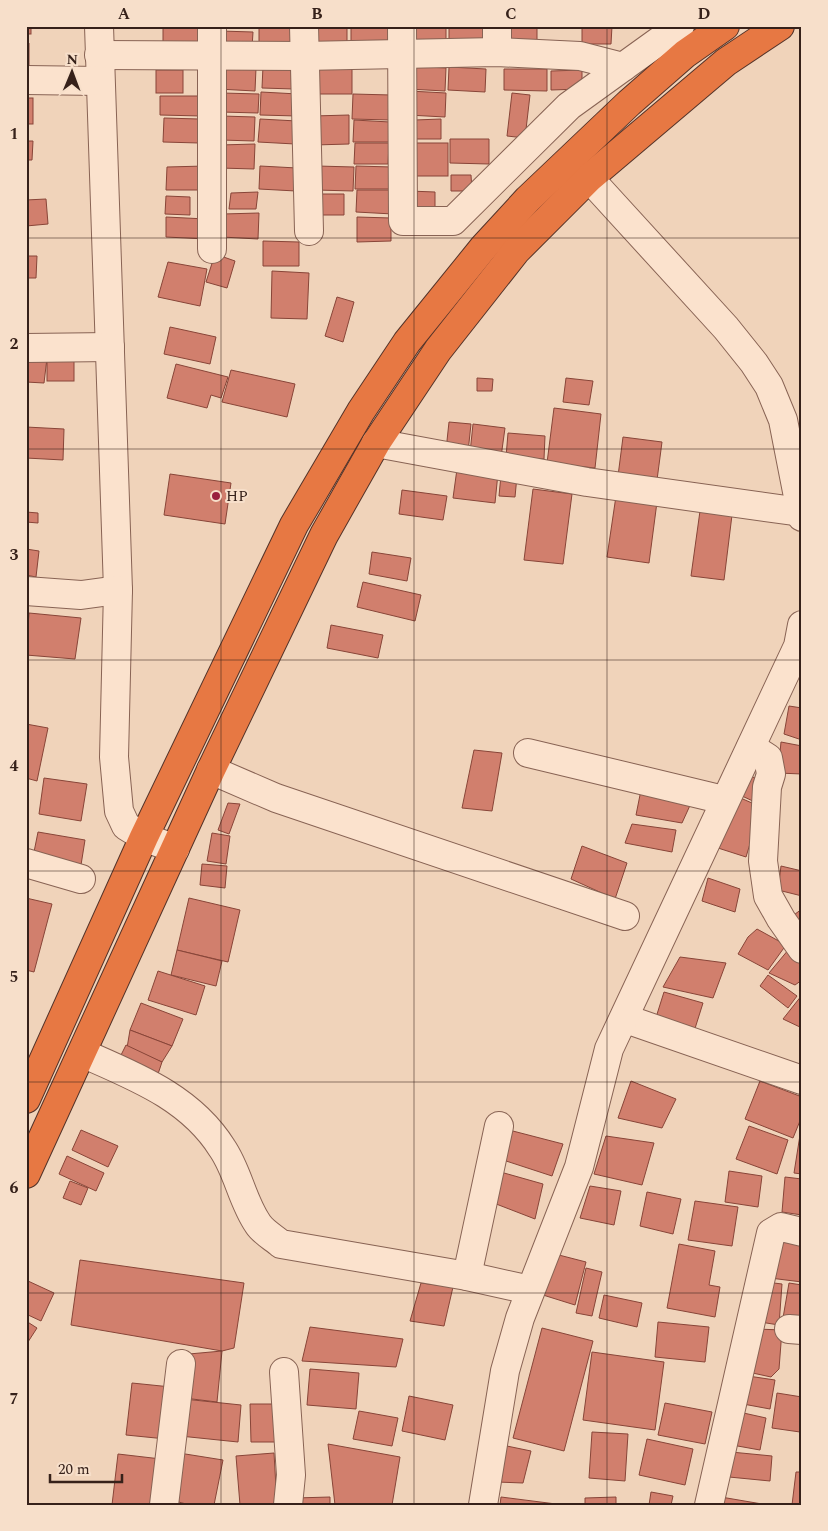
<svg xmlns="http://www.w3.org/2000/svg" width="828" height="1531" viewBox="0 0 828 1531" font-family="Spectral,serif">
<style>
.building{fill:#d17f6d;stroke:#884538}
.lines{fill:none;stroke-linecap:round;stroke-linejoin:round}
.minor-casing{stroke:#886354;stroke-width:30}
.highway-casing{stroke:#543329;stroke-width:30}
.minor{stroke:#fbe2cd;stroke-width:28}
.highway{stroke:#e77843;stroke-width:28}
.grid{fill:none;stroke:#36211a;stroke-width:1;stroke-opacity:0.55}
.poi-dot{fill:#9a203e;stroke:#f7dfca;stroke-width:2}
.labels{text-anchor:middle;stroke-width:4;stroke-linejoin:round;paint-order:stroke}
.poi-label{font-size:15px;fill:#36211a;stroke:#f7dfca;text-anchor:start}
.neatline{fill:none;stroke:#36211a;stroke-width:2}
.grid-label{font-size:16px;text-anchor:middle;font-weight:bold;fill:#36211a}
</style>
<rect width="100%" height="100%" fill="#f0d3ba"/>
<g class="building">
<rect x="26" y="26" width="5" height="8"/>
<polygon points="163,26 203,26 203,47 163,45"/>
<rect x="259" y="26" width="34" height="21"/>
<rect x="309" y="26" width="38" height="25"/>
<rect x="351" y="26" width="38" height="23"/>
<rect x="408" y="26" width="38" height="18"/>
<rect x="449" y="26" width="37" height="19"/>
<polygon points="511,26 537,26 537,45 510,45"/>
<polygon points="582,26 612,26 611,44 582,44"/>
<polygon points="220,31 253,32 252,48 219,47"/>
<polygon points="26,43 29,43 29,72 26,71"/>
<polygon points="219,66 256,68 255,91 218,89"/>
<polygon points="263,66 295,67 294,89 262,88"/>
<polygon points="409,66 446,68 445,91 408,89"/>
<rect x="315" y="67" width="37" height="27"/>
<polygon points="449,67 486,69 485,92 448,90"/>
<polygon points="504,69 547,69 547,91 504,90"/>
<rect x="156" y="70" width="27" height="23"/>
<polygon points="582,70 582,89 551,90 551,71"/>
<polygon points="409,91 446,93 445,117 408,115"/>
<polygon points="261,92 298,94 297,116 260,115"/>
<polygon points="222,93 259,94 258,113 221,112"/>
<polygon points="512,93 530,95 525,138 507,136"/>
<polygon points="353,94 391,95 390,120 352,119"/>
<polygon points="160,96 201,96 201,116 160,115"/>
<rect x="26" y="98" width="7" height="26"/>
<polygon points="349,115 349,144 314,145 313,116"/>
<polygon points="221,116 255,117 254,141 221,140"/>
<polygon points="164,118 199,119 199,143 163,142"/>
<polygon points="260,119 297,121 295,144 258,142"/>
<polygon points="441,119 441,139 415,139 415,120"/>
<polygon points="354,120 390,122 389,142 353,142"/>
<polygon points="450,139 489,139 489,164 450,163"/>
<polygon points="26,141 33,141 32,160 26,160"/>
<polygon points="355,143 389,143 388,164 354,164"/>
<rect x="411" y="143" width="37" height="33"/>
<polygon points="255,144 254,169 220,168 220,145"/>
<polygon points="205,166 204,190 166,190 167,167"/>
<polygon points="260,166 297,168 296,191 259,189"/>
<polygon points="317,166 354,167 353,191 316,190"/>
<polygon points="356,166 392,167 392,189 355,189"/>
<polygon points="451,175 471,175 472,191 451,191"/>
<polygon points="357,190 393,190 393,214 356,212"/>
<polygon points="409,191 435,192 435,216 409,215"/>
<polygon points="258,192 256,209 229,209 231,193"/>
<polygon points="320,194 344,194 344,215 319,215"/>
<polygon points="166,196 190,197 190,215 165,214"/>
<polygon points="46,199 48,224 26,226 26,200"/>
<polygon points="259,213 258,239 222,237 223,214"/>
<polygon points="166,217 206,219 206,239 166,237"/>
<polygon points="357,217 391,218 391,241 357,242"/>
<polygon points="263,241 299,242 299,266 263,266"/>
<polygon points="215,254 235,261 227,288 206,282"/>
<polygon points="26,256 37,256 36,278 26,278"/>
<polygon points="168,262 207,269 200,306 158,297"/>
<polygon points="272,271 309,273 307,319 271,318"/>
<polygon points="337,297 354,302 343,342 325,336"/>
<polygon points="170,327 216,337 210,364 164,354"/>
<polygon points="26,356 47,358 44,383 26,382"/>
<rect x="47" y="358" width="27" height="23"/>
<polygon points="176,364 228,377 221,398 211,395 207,408 167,398"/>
<polygon points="231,370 295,384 287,417 222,402"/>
<polygon points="477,378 493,379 492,391 477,391"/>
<polygon points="566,378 593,381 589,405 563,402"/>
<polygon points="554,408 601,414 595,468 547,463"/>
<polygon points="449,422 471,424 468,452 446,450"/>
<polygon points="473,424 505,428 501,457 470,453"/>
<polygon points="26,427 64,429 63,460 26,458"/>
<polygon points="508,433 545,436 544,459 506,457"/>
<polygon points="623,437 662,442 657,480 618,476"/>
<polygon points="457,469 498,473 495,503 453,498"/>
<polygon points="170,474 231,483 225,524 164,515"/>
<polygon points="501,475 517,476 515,497 499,496"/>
<polygon points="533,489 572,494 563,564 524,560"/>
<polygon points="402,490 447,496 443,520 399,514"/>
<polygon points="616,496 657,502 649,563 607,557"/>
<polygon points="700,511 732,515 724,580 691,576"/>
<polygon points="26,512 38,513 38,523 26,522"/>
<polygon points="26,549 39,551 36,577 26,575"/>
<polygon points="372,552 411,558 407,581 369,574"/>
<polygon points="363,582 421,595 415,621 357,607"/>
<polygon points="29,613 81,618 75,659 26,655"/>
<polygon points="331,625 383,635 378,658 327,648"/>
<polygon points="789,706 802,708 802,740 784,734"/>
<polygon points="26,724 48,728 37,781 26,778"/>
<polygon points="781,742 802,746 802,774 778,773"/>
<polygon points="474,750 502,753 492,811 462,808"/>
<polygon points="748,775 762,781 755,802 742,796"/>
<polygon points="44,778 87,784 81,821 39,814"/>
<polygon points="641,790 692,801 682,823 636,815"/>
<polygon points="736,796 761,807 746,857 718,848"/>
<polygon points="228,803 240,804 229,834 218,830"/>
<polygon points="632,824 676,830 672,852 625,843"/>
<polygon points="38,832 85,840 81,865 33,857"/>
<polygon points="212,833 230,836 226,864 207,861"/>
<polygon points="582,846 627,863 615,899 571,879"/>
<polygon points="202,864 227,866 225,888 200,885"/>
<polygon points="781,866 802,871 802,896 778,890"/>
<polygon points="708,878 740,889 735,912 702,901"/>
<polygon points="26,898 52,904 34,972 26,970"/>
<polygon points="189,898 240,910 228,962 177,950"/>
<polygon points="802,909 802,929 791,917"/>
<polygon points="757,929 786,945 768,970 738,954 748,937"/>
<polygon points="789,949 802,963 802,980 795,985 769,973"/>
<polygon points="177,950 222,961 216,986 171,975"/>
<polygon points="680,957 726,963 713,998 663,987"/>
<polygon points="158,971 205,986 196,1015 148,1000"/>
<polygon points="768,975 797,996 788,1008 760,986"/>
<polygon points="664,992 703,1003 692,1038 653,1027"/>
<polygon points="802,995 802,1028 783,1019"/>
<polygon points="141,1003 183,1019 172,1046 130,1030"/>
<polygon points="130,1030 172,1046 162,1062 127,1048"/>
<polygon points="126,1045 162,1062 155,1083 117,1063"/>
<polygon points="631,1081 676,1099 662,1128 618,1118"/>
<polygon points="760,1081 802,1097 802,1116 793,1138 745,1119"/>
<polygon points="749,1126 788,1140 777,1174 736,1159"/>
<polygon points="81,1130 118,1146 108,1167 72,1150"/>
<polygon points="509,1130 563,1144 552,1176 500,1159"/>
<polygon points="800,1135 802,1136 802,1174 794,1173"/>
<polygon points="606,1136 654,1143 642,1185 594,1174"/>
<polygon points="67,1156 104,1173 96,1191 59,1174"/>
<polygon points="497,1171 543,1184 535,1219 491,1202"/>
<polygon points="729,1171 762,1176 758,1207 725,1202"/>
<polygon points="785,1177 802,1179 802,1215 782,1212"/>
<polygon points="70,1181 88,1188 81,1205 63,1198"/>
<polygon points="590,1186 621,1191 614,1225 580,1218"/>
<polygon points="647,1192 681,1199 673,1234 640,1226"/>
<polygon points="695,1201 738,1207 732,1246 688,1240"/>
<polygon points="777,1238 802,1242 802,1282 770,1278"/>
<polygon points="679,1244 715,1251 709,1285 720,1287 715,1317 667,1308"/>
<polygon points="555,1254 586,1262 575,1305 543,1295"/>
<polygon points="80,1260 244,1283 234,1348 222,1351 71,1325"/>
<polygon points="586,1268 602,1272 592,1316 576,1313"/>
<polygon points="28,1281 54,1293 41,1321 26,1314"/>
<polygon points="766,1282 782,1284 779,1325 760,1322"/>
<polygon points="421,1283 453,1287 444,1326 410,1321"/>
<polygon points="789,1283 802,1285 802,1321 783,1318"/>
<polygon points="604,1295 642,1303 637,1327 599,1318"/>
<polygon points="26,1321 37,1328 26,1345"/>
<polygon points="658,1322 709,1327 705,1362 655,1357"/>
<polygon points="310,1327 403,1339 396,1367 302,1361"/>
<polygon points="542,1328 593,1341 564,1451 513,1438"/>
<polygon points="756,1329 782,1330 779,1369 771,1377 748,1372"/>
<polygon points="222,1351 217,1402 184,1398 189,1354"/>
<polygon points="592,1352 664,1362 655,1430 583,1420"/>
<polygon points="310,1369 359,1373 356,1409 307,1405"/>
<polygon points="748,1376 775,1380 770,1409 743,1404"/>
<polygon points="132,1383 171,1387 166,1439 126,1435"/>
<polygon points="777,1393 802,1397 800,1432 772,1428"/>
<polygon points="409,1396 453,1405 445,1440 402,1431"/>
<polygon points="184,1399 241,1405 238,1442 180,1436"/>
<polygon points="665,1403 712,1412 705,1444 658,1435"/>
<polygon points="250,1404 277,1404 278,1442 251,1442"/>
<polygon points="359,1411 398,1418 392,1446 353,1439"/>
<polygon points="739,1412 766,1418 760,1450 732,1445"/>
<polygon points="592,1432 628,1434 625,1481 589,1478"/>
<polygon points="647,1439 693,1449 685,1485 639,1475"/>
<polygon points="328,1444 400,1457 392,1505 335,1505"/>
<polygon points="502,1445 531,1451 523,1483 497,1482"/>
<polygon points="731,1452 772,1456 770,1481 729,1477"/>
<polygon points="179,1453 223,1460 214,1505 190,1505 171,1500"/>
<polygon points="274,1453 277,1505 240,1505 236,1456"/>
<polygon points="118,1454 161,1459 155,1505 112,1505"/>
<polygon points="796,1472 802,1472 802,1505 792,1505"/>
<polygon points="651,1492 673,1496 671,1505 649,1505"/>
<polygon points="330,1497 330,1505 295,1505 295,1498"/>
<polygon points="501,1497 556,1504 556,1505 500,1505"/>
<polygon points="616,1497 616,1505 585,1505 585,1498"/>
<polygon points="721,1497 762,1504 762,1505 719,1505"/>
</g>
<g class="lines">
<defs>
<g id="minor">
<polyline points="99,26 118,590 114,757 119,811 126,826 144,837 175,849"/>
<polyline points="304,26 309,231"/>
<polyline points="402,26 403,221 453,221 569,106 623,67"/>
<polyline points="497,26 497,52"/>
<polyline points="99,55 304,56 497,52 580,56 623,67 680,26"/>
<polyline points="26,80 100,81"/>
<polyline points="589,178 726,328 754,363 769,386 783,420 802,517"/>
<polyline points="212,249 212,26"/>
<polyline points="26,348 110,347"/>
<polyline points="376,443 587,482 801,512"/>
<polyline points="26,591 81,595 118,590"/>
<polyline points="751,747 768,758 771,774 767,787 763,861 768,896 781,919 802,949"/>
<polyline points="528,753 724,800"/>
<polyline points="211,770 276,798 625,916"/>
<polyline points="26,863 81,879"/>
<polyline points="626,1019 802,1080"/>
<path d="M82,1053C134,1076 190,1097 222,1148C238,1171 242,1201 258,1224C263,1232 274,1238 281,1244L467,1276L530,1290"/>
<polyline points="467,1276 499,1126"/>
<polyline points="789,1329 802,1330"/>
<polyline points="284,1372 291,1475 288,1505"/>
<polyline points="164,1505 181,1364"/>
<polyline points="483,1505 505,1371 520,1318 579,1167 609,1049 798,646 802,625"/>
<polyline points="709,1505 771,1233 781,1227 802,1232"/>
</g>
<g id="highway">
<polyline points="26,1099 144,837 294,525 361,411 407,342 483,248 528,199 629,103 685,54 725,26"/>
<polyline points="26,1174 211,770 324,535 376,443 438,350 516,251 589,178 726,62 780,26"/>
</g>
</defs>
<use href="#minor" class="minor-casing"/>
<use href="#highway" class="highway-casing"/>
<use href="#minor" class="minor"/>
<use href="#highway" class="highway"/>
</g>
<path class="grid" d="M221,26V1505M414,26V1505M607,26V1505M26,238H802M26,449H802M26,660H802M26,871H802M26,1082H802M26,1293H802"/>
<circle class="poi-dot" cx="216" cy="496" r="5"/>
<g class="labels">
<g class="poi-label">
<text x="226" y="501">HP</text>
</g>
</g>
<rect width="828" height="1531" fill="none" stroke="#f7dfca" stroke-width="55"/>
<g transform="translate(72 72) rotate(1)" stroke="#f7dfca" stroke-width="4" paint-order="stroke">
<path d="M0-4L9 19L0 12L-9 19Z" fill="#36211a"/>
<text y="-8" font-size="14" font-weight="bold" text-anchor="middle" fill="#36211a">N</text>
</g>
<path d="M50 1474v8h72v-8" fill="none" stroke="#36211a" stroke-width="2.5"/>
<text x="58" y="1474" font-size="15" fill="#36211a" stroke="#f7dfca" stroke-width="4" paint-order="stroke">20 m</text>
<rect x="28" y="28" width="772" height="1476" class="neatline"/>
<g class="grid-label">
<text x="124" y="19">A</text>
<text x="317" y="19">B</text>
<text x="511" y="19">C</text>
<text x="704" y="19">D</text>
<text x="14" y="139">1</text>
<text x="14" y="349">2</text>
<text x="14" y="560">3</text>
<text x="14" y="771">4</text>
<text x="14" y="982">5</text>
<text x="14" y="1193">6</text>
<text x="14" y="1404">7</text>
</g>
</svg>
